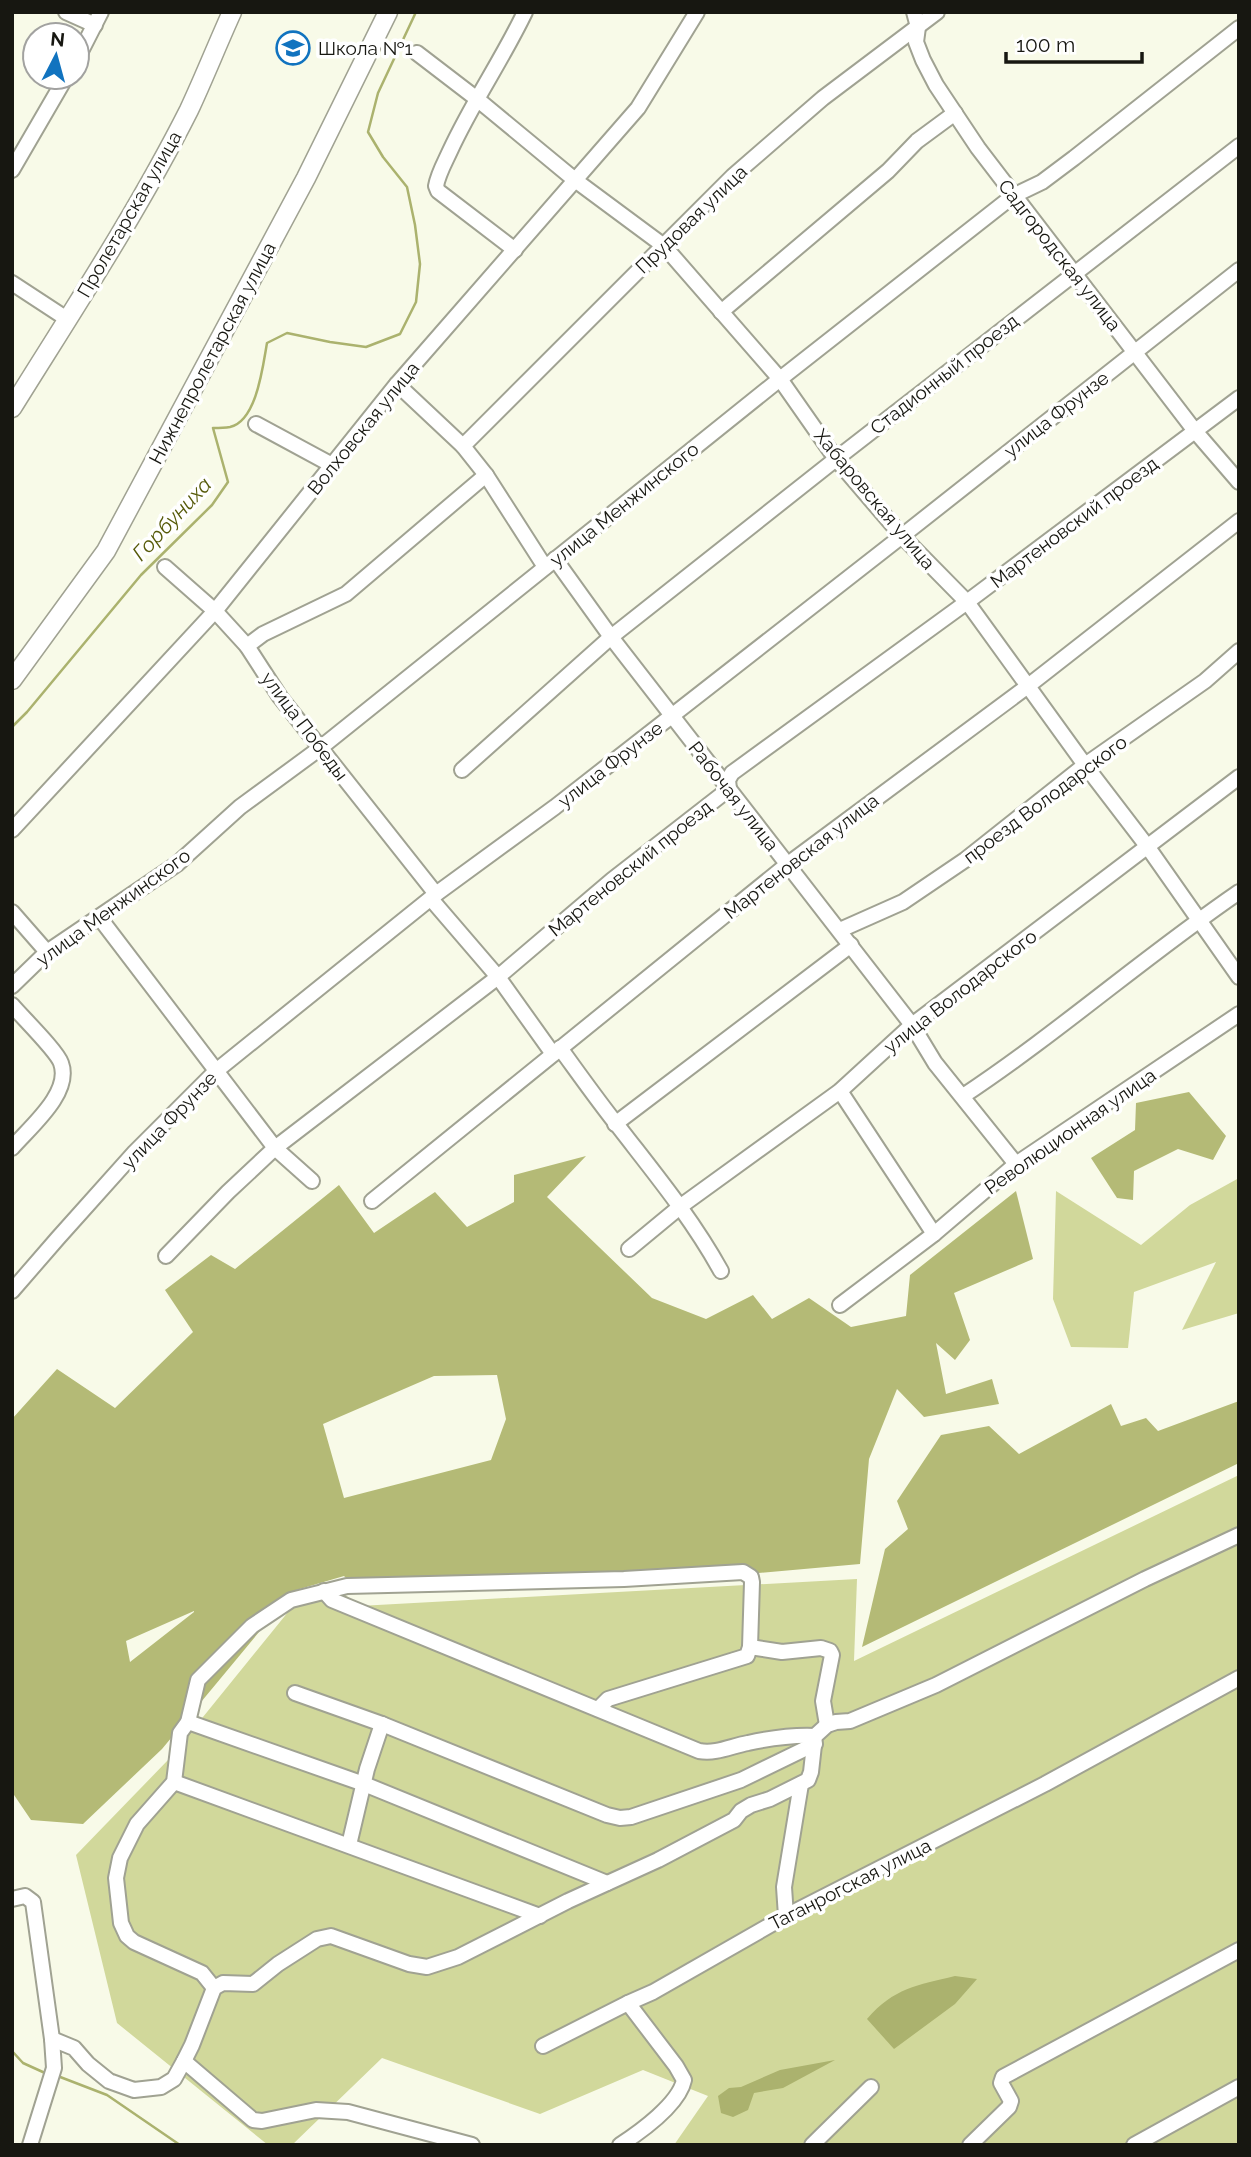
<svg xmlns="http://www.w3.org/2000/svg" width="1251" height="2157" viewBox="0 0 1251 2157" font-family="Raleway,sans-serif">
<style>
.green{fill:#d1d89b}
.forest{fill:#b4ba76;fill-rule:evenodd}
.water{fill:#abb26e}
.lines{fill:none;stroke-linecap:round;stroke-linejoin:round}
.stream{stroke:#abb26e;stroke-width:2.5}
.minor-casing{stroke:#a0a292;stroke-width:18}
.major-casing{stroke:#a0a292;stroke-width:21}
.minor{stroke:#fff;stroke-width:14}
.major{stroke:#fff;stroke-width:18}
.labels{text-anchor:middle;stroke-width:7;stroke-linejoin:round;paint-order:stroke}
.poi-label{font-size:19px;fill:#171711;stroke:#fff;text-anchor:start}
.street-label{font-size:19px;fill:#171711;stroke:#fff}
.water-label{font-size:21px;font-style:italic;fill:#565a09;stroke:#fff}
</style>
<rect width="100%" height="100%" fill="#f8fae8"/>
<g class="green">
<polygon points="1239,1178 1239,1313 1182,1330 1216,1262 1134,1292 1128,1348 1071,1347 1053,1299 1056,1191 1141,1245 1190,1205"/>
<polygon points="1239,1475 1239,2145 674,2145 708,2096 643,2070 540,2114 382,2058 292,2145 268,2145 117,2023 76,1855 169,1759 297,1601 338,1589 359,1606 857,1579 854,1661"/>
</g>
<g class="forest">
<polygon points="1189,1092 1226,1136 1213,1160 1178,1149 1134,1171 1133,1200 1117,1198 1091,1158 1135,1130 1136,1103"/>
<path d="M586,1156L547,1197L652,1298L706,1319L753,1295L772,1319L809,1298L851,1327L906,1316L910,1275L1016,1191L1033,1259L954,1293L970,1340L955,1360L936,1343L946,1394L992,1379L999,1404L924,1417L897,1389L869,1459L860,1564L645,1583L360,1591L344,1576L293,1591L162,1749L83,1824L31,1820L12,1792V1419L57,1369L115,1408L193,1332L165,1290L211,1255L235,1269L339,1185L374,1233L435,1192L467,1227L514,1202V1175ZM497,1375L506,1419L491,1460L344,1498L323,1424L434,1376ZM194,1611V1612L130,1662L126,1641Z"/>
<polygon points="1239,1401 1239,1463 862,1647 885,1549 908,1529 897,1501 941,1435 989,1426 1019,1454 1111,1404 1121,1426 1146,1418 1158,1431"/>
</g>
<g class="water">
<path d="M955,1976L977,1979L955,2004L894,2049L867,2019C894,1988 917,1985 955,1976Z"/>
<polygon points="835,2060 783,2088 754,2093 748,2110 733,2117 721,2113 718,2096 729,2088 741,2087 780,2070"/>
</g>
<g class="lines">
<g class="stream">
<path d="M12,727L27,712L141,575L212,505L228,482L213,428C218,428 224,428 230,427C257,421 263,365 267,343L287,333L330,342L366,347L400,334L416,302L420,264L415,225L407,187L383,157L368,132L378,93L416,12"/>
<polyline points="12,2051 23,2063 45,2073"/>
<polyline points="55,2075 107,2095 180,2145"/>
</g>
<defs>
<g id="minor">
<polyline points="66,12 95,25"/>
<polyline points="914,12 918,27 916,42 923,60 936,85 978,148 1195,431 1239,482"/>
<polyline points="417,53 477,99 575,180 664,246 780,379 836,459 902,536 967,602 1085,765 1147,846 1239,977"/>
<polyline points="77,59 101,12"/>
<polyline points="12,170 66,77"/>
<path d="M515,250L438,191L436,186C438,174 445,162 450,151C472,103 502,60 525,12"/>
<polyline points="12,283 67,319"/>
<polyline points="721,312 888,171 917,141 955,113"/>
<polyline points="397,384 463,446 486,475 545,567"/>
<polyline points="256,424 332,465"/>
<polyline points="463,446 733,176 823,98 937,12"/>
<polyline points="555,559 611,637 912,1025 935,1063 1016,1164"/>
<polyline points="165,567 215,611 247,646 280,697 436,894"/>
<polyline points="247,646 263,634 346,594 486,475"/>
<polyline points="462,770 611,637 836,459 1239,146"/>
<polyline points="12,830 215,611 397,384 638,108 697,12"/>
<polyline points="431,899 498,977 553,1054"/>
<polyline points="12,912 47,952"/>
<polyline points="99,917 275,1148 312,1181"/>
<polyline points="840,930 903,902 965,860 1085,765 1205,681 1239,651"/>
<polyline points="12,986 47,952 177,864 240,807 319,749 780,379 1013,196 1042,182 1074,158 1239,28"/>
<path d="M12,1005C22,1017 57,1051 61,1063C72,1093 30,1127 12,1148"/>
<path d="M560,1048C579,1074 598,1101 618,1126C655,1174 691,1217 721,1271"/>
<polyline points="840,1091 934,1234"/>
<path d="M963,1096C1058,1033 1144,957 1239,892"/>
<polyline points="615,1124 851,945"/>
<polyline points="372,1201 788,864 1028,686 1239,521"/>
<polyline points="629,1249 681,1206 840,1091 912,1025 1239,777"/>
<polyline points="166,1256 228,1192 275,1148 498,977 612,880 729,789 728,780 732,773 967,602 1239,398"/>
<polyline points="12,1291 58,1238 135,1152 216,1071 436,894 555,807 902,536 1239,270"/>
<polyline points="840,1305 934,1234 1016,1164 1239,1014"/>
<path d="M324,1591L332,1600L699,1751C717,1754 731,1746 748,1743C771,1738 793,1735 815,1736"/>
<polyline points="750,1647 782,1652 821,1648 830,1651 832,1655 823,1701 827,1725"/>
<polyline points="295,1693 382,1724 607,1815 620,1818 631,1817 741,1780 815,1744"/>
<polyline points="188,1722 364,1784 607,1883"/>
<polyline points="174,1782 540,1916"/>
<polyline points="349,1845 367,1769 382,1724"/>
<polyline points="12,1899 25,1896 33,1902 52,2039 54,2068 30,2145"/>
<polyline points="786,1916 784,1887 801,1784"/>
<polyline points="214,1988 202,1973 134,1942 127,1936 121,1923 116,1878 120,1858 137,1824 174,1782 180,1733 188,1722 198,1680 252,1626 291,1600 347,1586 624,1579 743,1572 751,1577 752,1582 750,1647 747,1656 608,1699 598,1709"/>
<polyline points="52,2039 74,2048 88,2064 109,2081 134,2090 161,2087 174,2079 184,2061 192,2045 214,1988 223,1983 253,1984 278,1964 317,1939 331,1936 409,1964 427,1967 458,1957 568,1901 658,1860 734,1820 741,1811 751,1805 770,1799 808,1780 811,1772 815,1736 827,1725 836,1722 850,1721 936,1685 1145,1579 1239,1535"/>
<polyline points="543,2046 628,2003"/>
<polyline points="184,2061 253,2120 262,2121 316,2110 348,2112 472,2145"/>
<path d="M620,2145C640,2132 679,2104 684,2080L676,2066L628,2003L653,1992L786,1916L1045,1784L1239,1678"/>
<polyline points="812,2145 871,2087"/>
<polyline points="970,2145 1009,2107 1011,2101 1001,2083 1003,2077 1239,1950"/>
<polyline points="1134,2145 1239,2087"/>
</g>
<g id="major">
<path d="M12,408C73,310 137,213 189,110C204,78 217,45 232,12"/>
<polyline points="12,680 106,551 306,178 388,12"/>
</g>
</defs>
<use href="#minor" class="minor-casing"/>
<use href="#major" class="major-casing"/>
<use href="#minor" class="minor"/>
<use href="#major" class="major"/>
</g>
<defs>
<symbol id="school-ring" viewBox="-11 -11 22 22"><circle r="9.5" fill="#fff" stroke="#1173bf" stroke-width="1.5"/><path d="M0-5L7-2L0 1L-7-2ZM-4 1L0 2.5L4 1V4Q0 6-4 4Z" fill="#1173bf"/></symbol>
</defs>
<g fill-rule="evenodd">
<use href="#school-ring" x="274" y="29" width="38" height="38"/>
</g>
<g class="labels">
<g class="poi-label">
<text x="318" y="55">Школа №1</text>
</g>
<g class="street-label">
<text transform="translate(129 214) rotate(-60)" y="7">Пролетарская улица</text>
<text transform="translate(691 219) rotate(-44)" y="7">Прудовая улица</text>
<text transform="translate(1060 255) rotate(52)" y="7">Садгородская улица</text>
<text transform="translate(212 353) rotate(-62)" y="7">Нижнепролетарская улица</text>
<text transform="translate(944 374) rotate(-38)" y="7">Стадионный проезд</text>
<text transform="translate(1056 414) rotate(-38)" y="7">улица Фрунзе</text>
<text transform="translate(363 428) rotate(-51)" y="7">Волховская улица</text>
<text transform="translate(875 499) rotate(50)" y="7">Хабаровская улица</text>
<text transform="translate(624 504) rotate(-39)" y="7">улица Менжинского</text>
<text transform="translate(1074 522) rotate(-37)" y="7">Мартеновский проезд</text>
<text transform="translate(305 726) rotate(53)" y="7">улица Победы</text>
<text transform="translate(610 764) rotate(-38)" y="7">улица Фрунзе</text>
<text transform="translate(734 796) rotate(52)" y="7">Рабочая улица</text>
<text transform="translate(1045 799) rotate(-37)" y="7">проезд Володарского</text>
<text transform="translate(801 856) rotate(-38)" y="7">Мартеновская улица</text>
<text transform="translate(630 868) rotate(-39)" y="7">Мартеновский проезд</text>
<text transform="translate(113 907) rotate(-36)" y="7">улица Менжинского</text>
<text transform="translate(960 991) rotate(-38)" y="7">улица Володарского</text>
<text transform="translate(169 1120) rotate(-46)" y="7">улица Фрунзе</text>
<text transform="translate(1070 1131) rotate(-35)" y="7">Революционная улица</text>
<text transform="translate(850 1884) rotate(-27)" y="7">Таганрогская улица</text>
</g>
<g class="water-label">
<text transform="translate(172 519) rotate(-47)" y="7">Горбуниха</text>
</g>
</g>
<rect width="1251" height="2157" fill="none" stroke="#171711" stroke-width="28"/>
<g transform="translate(56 56) rotate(6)"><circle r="33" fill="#ffffff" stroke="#a2a2a0" stroke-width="2"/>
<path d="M0-5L12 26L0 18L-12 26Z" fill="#1173bf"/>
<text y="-10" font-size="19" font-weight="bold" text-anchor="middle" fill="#171711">N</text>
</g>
<path d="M1006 52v10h136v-10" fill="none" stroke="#171711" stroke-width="3.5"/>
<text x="1016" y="52" font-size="21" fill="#171711" stroke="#ffffff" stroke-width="5" paint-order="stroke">100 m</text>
</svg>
